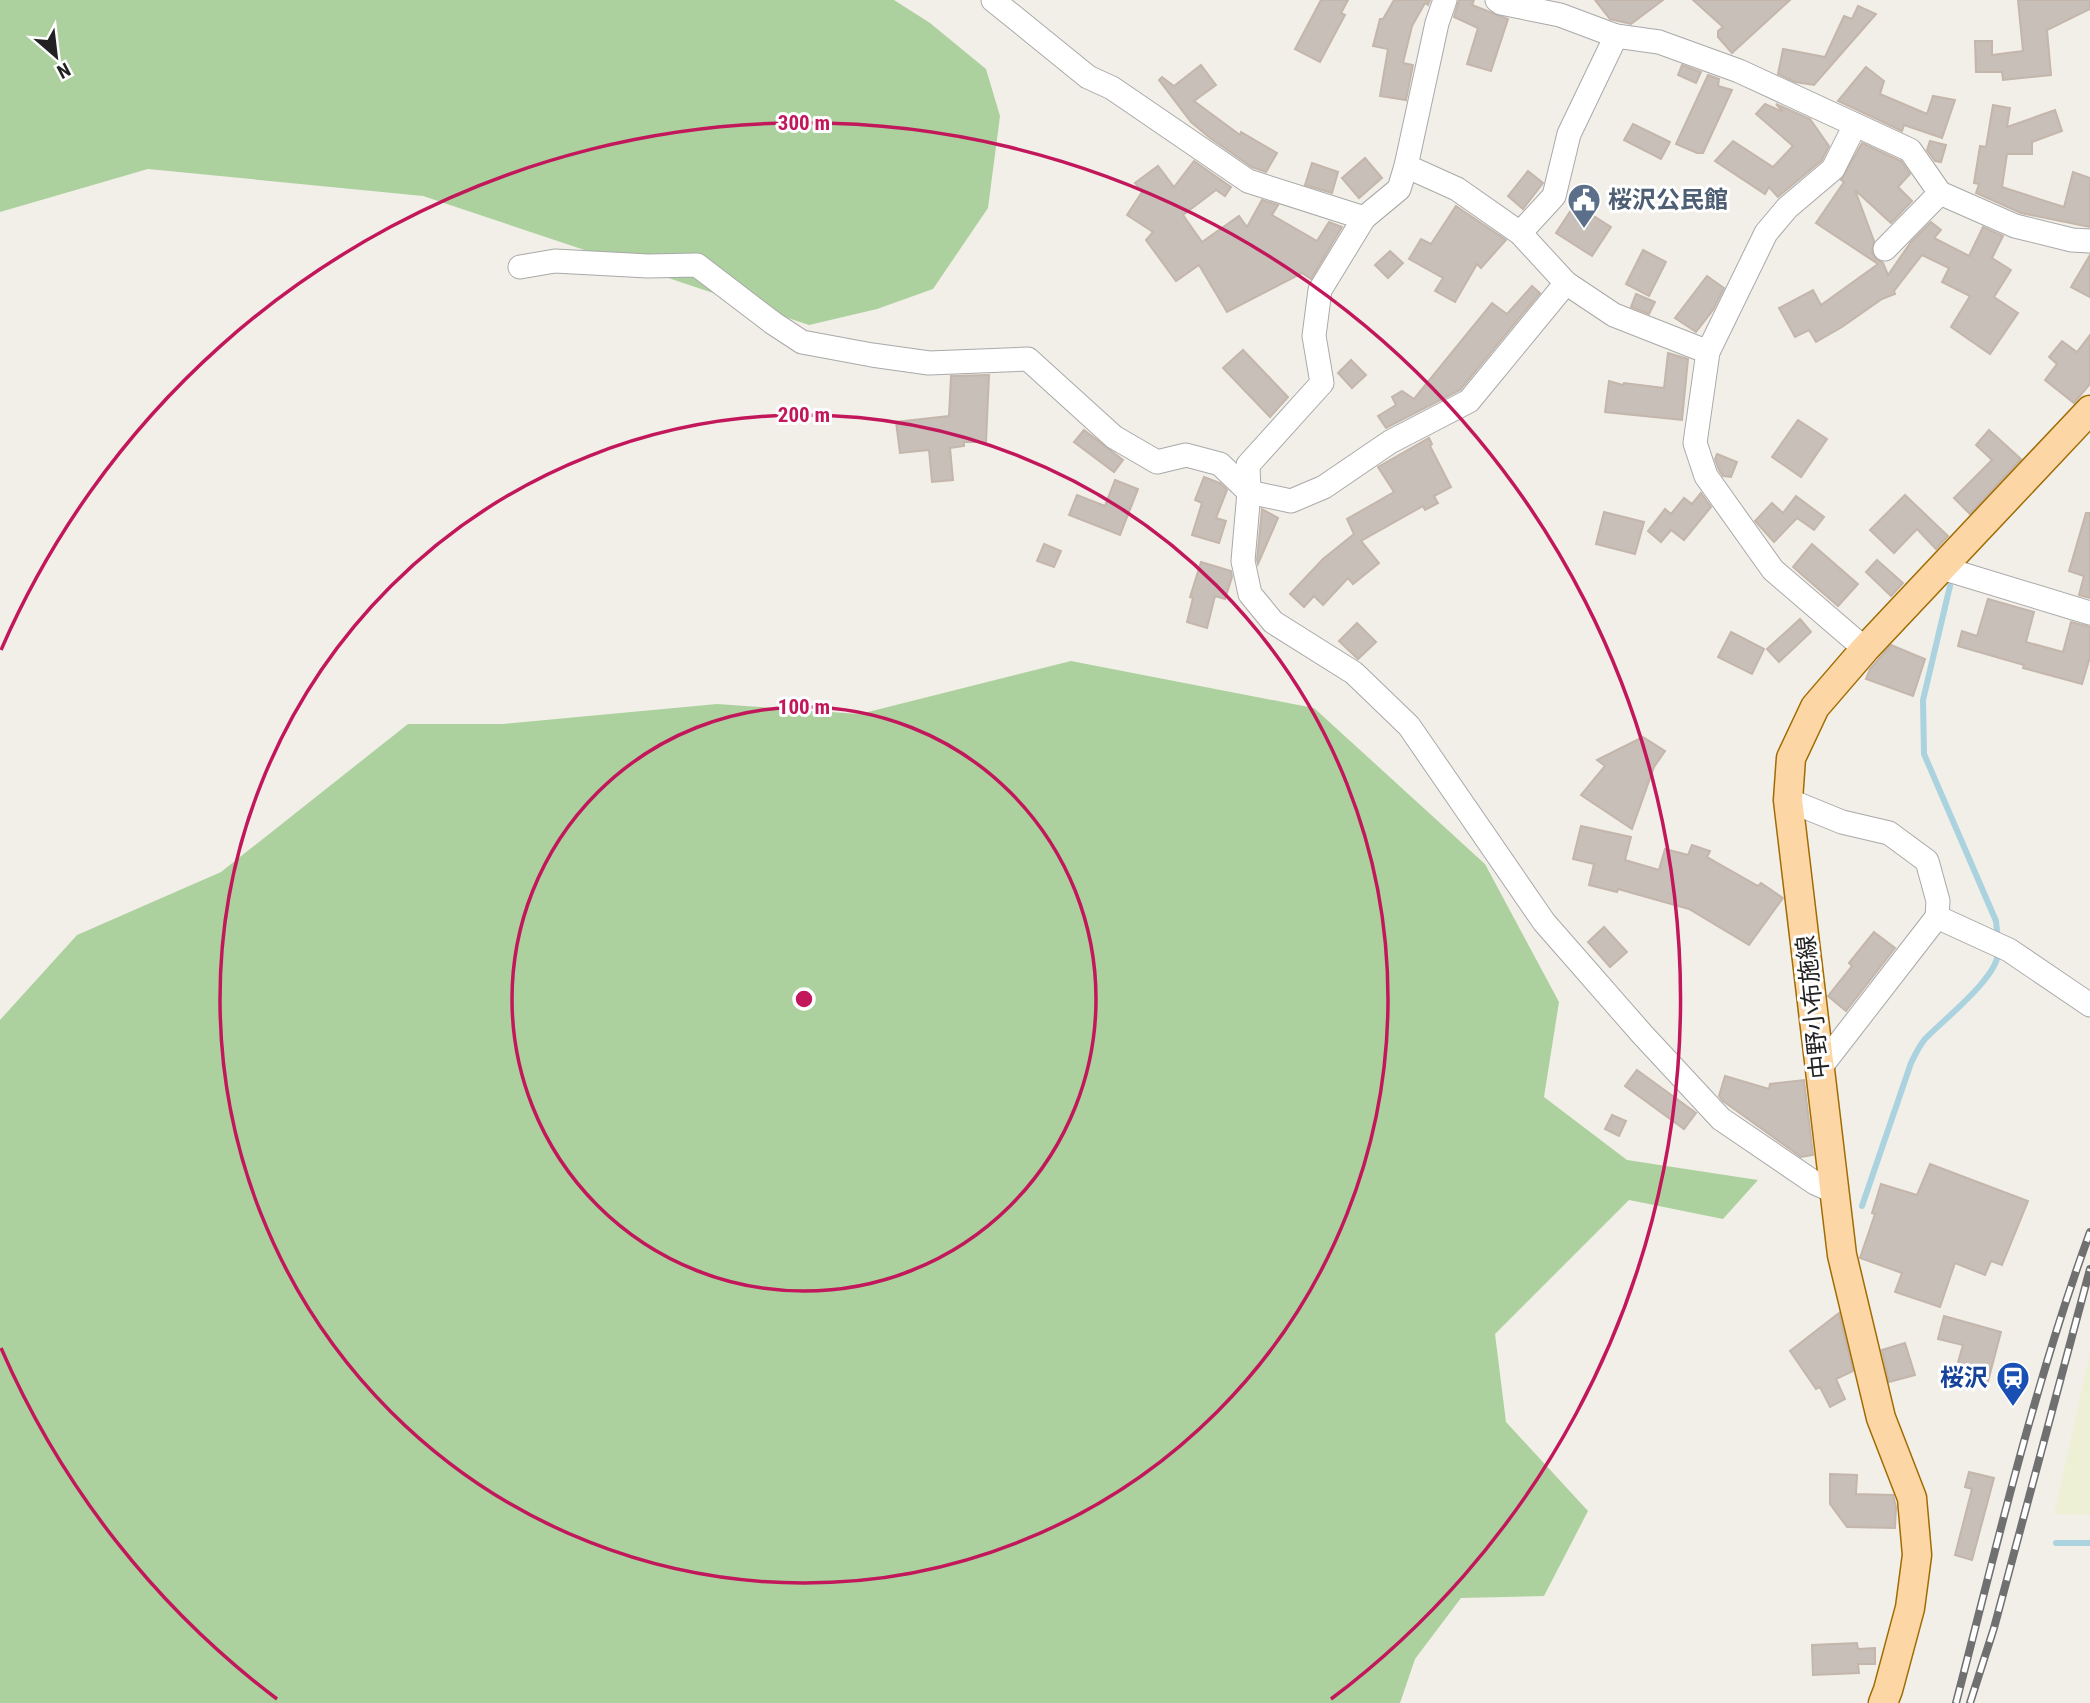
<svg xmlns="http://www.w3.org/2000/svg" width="2090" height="1703" viewBox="0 0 2090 1703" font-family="'Roboto Condensed','Noto Sans JP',sans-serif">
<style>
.farmland{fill:#eef0d5}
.forest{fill:#add19e}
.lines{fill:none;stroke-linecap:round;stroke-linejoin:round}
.stream{stroke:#aad3df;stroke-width:6}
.building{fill:#c7bfb8;stroke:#c4b6ab;stroke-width:2}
.minor-casing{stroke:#a9a9a9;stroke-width:25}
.major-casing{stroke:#a06b00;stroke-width:31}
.minor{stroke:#fff;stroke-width:23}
.major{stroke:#fcd6a4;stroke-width:28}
.rail-casing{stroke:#707070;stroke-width:8}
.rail{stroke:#fff;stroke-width:5;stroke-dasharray:16;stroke-linecap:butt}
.ring{fill:none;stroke:#c2185b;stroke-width:3.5}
.labels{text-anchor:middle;stroke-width:6;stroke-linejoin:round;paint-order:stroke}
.service-label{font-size:24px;font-weight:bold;fill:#4e5e75;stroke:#fff;text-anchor:start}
.street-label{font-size:24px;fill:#222;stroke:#fff}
.transit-label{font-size:24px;font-weight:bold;fill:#164399;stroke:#fff;text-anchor:end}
.centre{fill:#c2185b;stroke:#fff;stroke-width:3.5}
.ring-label{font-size:21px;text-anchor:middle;font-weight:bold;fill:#c2185b;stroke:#fff;stroke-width:6;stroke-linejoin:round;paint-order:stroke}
</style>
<rect width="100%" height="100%" fill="#f2efe9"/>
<polygon class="farmland" points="2090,1354 2090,1515 2054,1514 2084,1380"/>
<g class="forest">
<polygon points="0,0 894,0 930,23 986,69 1000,116 988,208 933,289 877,309 809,325 423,196 148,169 0,212"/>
<polygon points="1071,661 1314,708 1485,864 1559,1002 1544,1097 1627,1160 1758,1180 1723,1219 1629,1200 1495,1334 1506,1422 1588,1511 1544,1596 1461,1598 1415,1659 1400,1703 0,1703 0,1020 77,935 221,872 408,724 503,724 717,704 860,714"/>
</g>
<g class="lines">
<g class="stream">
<polyline points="1950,586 1923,700 1924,754 1996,921 1998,940"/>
<path d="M1862,1206L1911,1063C1915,1055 1919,1046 1925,1039C1943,1020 2000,976 1998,951"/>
<polyline points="2056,1543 2090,1543"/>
</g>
</g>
<g class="building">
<polygon points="1321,0 1348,0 1341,13 1345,15 1320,62 1295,49"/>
<polygon points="1394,0 1430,0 1428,5 1425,3 1412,26 1403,63 1413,65 1406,100 1380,96 1388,49 1373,46 1380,19 1383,19"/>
<polygon points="1459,0 1474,0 1472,5 1508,19 1491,71 1467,64 1478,28 1454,17"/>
<polygon points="1595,0 1663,0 1631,24 1610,19"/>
<polygon points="1693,0 1790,0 1732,53 1718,37 1718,31 1723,27"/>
<polygon points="2018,0 2090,0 2090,9 2047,30 2051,75 2003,80 2002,72 1976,72 1975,41 1992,41 1992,55 2023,51"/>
<polygon points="1858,6 1876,14 1814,85 1795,82 1778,74 1783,49 1825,57 1844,16 1852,19"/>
<polygon points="1201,65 1216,85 1194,101 1240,135 1241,132 1277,153 1266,172 1252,167 1210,138 1191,122 1159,80 1162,77 1174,86"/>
<polygon points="1682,65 1701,72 1696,83 1678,75"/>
<polygon points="1866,67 1884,81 1880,94 1927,114 1933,96 1955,100 1942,138 1904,125 1902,131 1838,101"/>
<polygon points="1708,75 1719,79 1718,86 1732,90 1703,153 1697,153 1676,144"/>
<polygon points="1765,104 1783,112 1776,104 1810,119 1829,146 1822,160 1778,197 1769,187 1765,194 1715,161 1733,141 1773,167 1793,146 1756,114"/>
<polygon points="1993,105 2010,108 2007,127 2055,110 2062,131 2032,142 2032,154 2007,154 2002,187 2064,207 2073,172 2090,178 2090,227 2021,213 1976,193 1979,184 1974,183 1980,146 1986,147"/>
<polygon points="1633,124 1670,142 1661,159 1624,140"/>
<polygon points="1930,141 1946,145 1941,162 1935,161 1927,150"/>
<polygon points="1862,143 1901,161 1910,174 1898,187 1912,201 1891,223 1855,190 1874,241 1872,253 1876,259 1883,263 1888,275 1911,242 1931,222 1941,230 1934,238 1969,256 1983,227 2003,236 1992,258 2011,270 1994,297 2018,313 1990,354 1951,327 1970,296 1942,282 1949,268 1922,255 1894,291 1895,294 1882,299 1842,327 1816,342 1809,330 1795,337 1779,308 1813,290 1821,305 1878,264 1816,223 1844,182 1841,180"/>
<polygon points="1365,158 1382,178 1359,198 1342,178"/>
<polygon points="1194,161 1231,187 1225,196 1216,190 1183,215 1202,242 1239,216 1247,227 1262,200 1278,205 1272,215 1317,241 1329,222 1342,227 1311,279 1302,273 1227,312 1199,265 1176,281 1146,240 1153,232 1127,215 1142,192 1135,183 1158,166 1174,187"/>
<polygon points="1312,163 1338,172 1332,193 1305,185"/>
<polygon points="1528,171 1543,183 1523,209 1508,196"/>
<polygon points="1575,204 1611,227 1592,256 1556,233"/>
<polygon points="1456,206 1506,240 1481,268 1477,264 1455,302 1435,291 1443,278 1409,259 1421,239 1431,244"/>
<polygon points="1643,250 1666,262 1649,296 1626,284"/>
<polygon points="1390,251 1403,263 1388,278 1375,265"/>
<polygon points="2090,255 2090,297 2071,287"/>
<polygon points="1707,276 1724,288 1713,310 1696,332 1675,318"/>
<polygon points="1532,286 1540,293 1460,390 1386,428 1378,416 1396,405 1392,397 1402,391 1414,399 1492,303 1507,314"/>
<polygon points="1636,294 1655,302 1649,314 1631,307"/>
<polygon points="2090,335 2090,384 2074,403 2045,380 2057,364 2049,357 2062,341 2077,352"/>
<polygon points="1243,350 1288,397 1270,417 1223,368"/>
<polygon points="1668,353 1688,359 1682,420 1605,412 1609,381 1623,385 1624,383 1664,388"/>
<polygon points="1351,360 1366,375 1352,388 1338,373"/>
<polygon points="989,375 986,442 964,442 964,446 950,448 953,480 932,482 929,450 900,453 896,422 949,416 951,376"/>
<polygon points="1798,420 1827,439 1801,477 1772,457"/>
<polygon points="1084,430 1123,460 1114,472 1074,442"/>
<polygon points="1989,430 2021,459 1970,514 1954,498 1992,460 1976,445"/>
<polygon points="1429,438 1432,444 1430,446 1451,487 1434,496 1438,503 1425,510 1423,506 1361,541 1379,563 1353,584 1348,578 1323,605 1314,596 1304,607 1290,594 1323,559 1354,534 1347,519 1394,492 1378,467"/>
<polygon points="1717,454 1737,462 1731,477 1723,476 1719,470 1715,459"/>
<polygon points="1204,477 1220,483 1227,490 1216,518 1226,521 1219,543 1192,535 1202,503 1195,500"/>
<polygon points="1115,480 1138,489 1120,535 1069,515 1077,495 1105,506"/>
<polygon points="1701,493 1711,507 1684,540 1671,530 1661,542 1648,531 1665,509 1671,514 1684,498 1692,504"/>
<polygon points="1905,495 1948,536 1936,549 1917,529 1894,553 1870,530"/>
<polygon points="1796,496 1824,517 1814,530 1797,518 1774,542 1755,521 1772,503 1783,513"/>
<polygon points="1262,509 1278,518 1258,564 1257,560"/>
<polygon points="1604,512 1644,522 1635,554 1596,544"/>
<polygon points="2086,513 2090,513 2090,598 2079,595 2084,576 2069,571"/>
<polygon points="1044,544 1061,551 1054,567 1037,561"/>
<polygon points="1812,544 1858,584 1838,606 1793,567"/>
<polygon points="1877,560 1903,583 1891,596 1866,572"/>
<polygon points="1201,562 1231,571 1232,577 1225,599 1215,596 1207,628 1187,622 1193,598 1190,597"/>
<polygon points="1988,599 2034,612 2026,642 2063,652 2071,622 2090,627 2090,657 2082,684 2023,668 2024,665 1958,646 1962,631 1977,636"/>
<polygon points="1800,619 1811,632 1779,662 1767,649"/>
<polygon points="1357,623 1376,642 1358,659 1339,641"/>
<polygon points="1731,632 1764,649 1752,674 1718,657"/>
<polygon points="1891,645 1925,659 1913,696 1866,679 1870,669"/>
<polygon points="1643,737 1665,751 1654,767 1632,829 1581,795 1605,766 1597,760"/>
<polygon points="1581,826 1631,837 1625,860 1659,870 1665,849 1688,855 1692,845 1710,851 1707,857 1758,886 1761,883 1783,898 1749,945 1689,909 1618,889 1617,892 1589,885 1594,864 1573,859"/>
<polygon points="1604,927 1627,952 1610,967 1588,942"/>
<polygon points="1874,932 1895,948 1846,1011 1828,996 1852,966 1849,963"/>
<polygon points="1637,1070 1696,1113 1684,1129 1625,1086"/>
<polygon points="1725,1076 1769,1089 1770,1084 1804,1080 1813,1155 1801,1157 1723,1101 1719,1096"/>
<polygon points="1612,1115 1626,1121 1619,1136 1605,1129"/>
<polygon points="1930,1164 2028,1201 2002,1265 1991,1261 1985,1275 1955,1263 1940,1307 1895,1292 1902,1273 1860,1258 1875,1214 1872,1213 1881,1184 1917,1195"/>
<polygon points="1839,1313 1853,1371 1836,1379 1845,1399 1830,1407 1820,1387 1816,1389 1790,1351"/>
<polygon points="1944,1316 2001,1332 1987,1385 1954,1376 1963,1345 1938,1339"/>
<polygon points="1905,1343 1915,1375 1889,1382 1882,1350"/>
<polygon points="1969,1472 1994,1478 1972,1560 1955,1555 1972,1489 1965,1487"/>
<polygon points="1830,1474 1857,1475 1856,1494 1893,1495 1896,1507 1895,1528 1847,1527 1830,1504"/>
<polygon points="1857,1643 1858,1649 1875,1648 1875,1664 1858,1664 1859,1673 1813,1675 1812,1645"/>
</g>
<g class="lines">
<defs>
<g id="minor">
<polyline points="993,0 1088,77 1112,88 1248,181 1364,218"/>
<polyline points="1445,0 1437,23 1406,166 1399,189 1364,218 1320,290 1314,336 1322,383 1248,465 1249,492 1243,561 1250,594 1273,622 1354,673 1409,726 1544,922 1642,1034 1721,1119 1815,1183 1833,1191"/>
<polyline points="1497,0 1501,3 1560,15 1616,36 1659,42 1739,71 1910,150 1940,193 2015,226 2072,240 2090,241"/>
<polyline points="1406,166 1457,189 1520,233 1566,283 1614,315 1708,352 1695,443 1706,476 1773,570 1865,649"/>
<polyline points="1520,233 1554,196 1569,134 1616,36"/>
<polyline points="1885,249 1940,193"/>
<polyline points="520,267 555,261 648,266 697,265 773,323 802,342 872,355 929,363 1028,359 1114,437 1157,462 1186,455 1220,464 1249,492 1291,501 1324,487 1390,442 1469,401 1566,283"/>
<polyline points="1708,352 1766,233 1787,208 1833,169 1855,125"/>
<polyline points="1942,568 2090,613"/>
<polyline points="1788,800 1842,822 1889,833 1927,861 1938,901 1937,917 2009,950 2090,1005"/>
<polyline points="1820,1068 1937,917"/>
</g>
<polyline id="major" points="1883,1703 1888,1690 1910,1608 1917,1555 1912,1498 1881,1418 1842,1255 1788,800 1791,758 1815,707 1865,649 2090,410"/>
</defs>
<use href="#minor" class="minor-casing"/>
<use href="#major" class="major-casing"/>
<use href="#minor" class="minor"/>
<use href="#major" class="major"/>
<defs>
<g id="rail">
<path d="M1956,1703C1997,1545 2034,1385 2090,1232"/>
<polyline points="1970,1703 1994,1628 2090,1269"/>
</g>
</defs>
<use href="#rail" class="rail-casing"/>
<use href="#rail" class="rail"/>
</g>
<g class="ring">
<circle cx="804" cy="999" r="292"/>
<circle cx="804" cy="999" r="584"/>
<path d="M277 1699A876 876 0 0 1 1 1348M1 650A876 876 0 1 1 1331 1699"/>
</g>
<defs>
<symbol id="civic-pin" viewBox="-11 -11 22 30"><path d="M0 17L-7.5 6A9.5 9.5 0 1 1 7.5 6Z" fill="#5c6f8a" stroke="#fff"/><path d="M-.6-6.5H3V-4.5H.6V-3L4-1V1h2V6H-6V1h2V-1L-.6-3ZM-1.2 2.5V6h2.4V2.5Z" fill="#fff"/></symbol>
<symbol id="station-pin" viewBox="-11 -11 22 30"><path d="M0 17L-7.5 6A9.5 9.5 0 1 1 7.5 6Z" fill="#1a4fb4" stroke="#fff"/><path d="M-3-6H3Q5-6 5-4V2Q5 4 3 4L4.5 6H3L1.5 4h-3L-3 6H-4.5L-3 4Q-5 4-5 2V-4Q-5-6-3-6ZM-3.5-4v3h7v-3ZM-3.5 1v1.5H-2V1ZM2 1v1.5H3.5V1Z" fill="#fff"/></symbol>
</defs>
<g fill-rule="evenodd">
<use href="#civic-pin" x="1565" y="181" width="38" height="52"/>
<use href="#station-pin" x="1994" y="1359" width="38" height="52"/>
</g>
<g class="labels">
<g class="service-label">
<text x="1608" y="208">桜沢公民館</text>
</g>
<g class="street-label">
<text transform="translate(1813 1007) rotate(-96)" y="8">中野小布施線</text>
</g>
<g class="transit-label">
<text x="1988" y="1386">桜沢</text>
</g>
</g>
<circle cx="804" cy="999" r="10" class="centre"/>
<g class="ring-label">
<text x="804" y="130">300 m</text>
<text x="804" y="422">200 m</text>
<text x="804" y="714">100 m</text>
</g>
<g transform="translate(56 56) rotate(152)" stroke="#ffffff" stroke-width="5" paint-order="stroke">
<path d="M0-5L12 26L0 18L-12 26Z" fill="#222222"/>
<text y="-10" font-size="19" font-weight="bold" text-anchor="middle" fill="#222222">N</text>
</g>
</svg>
